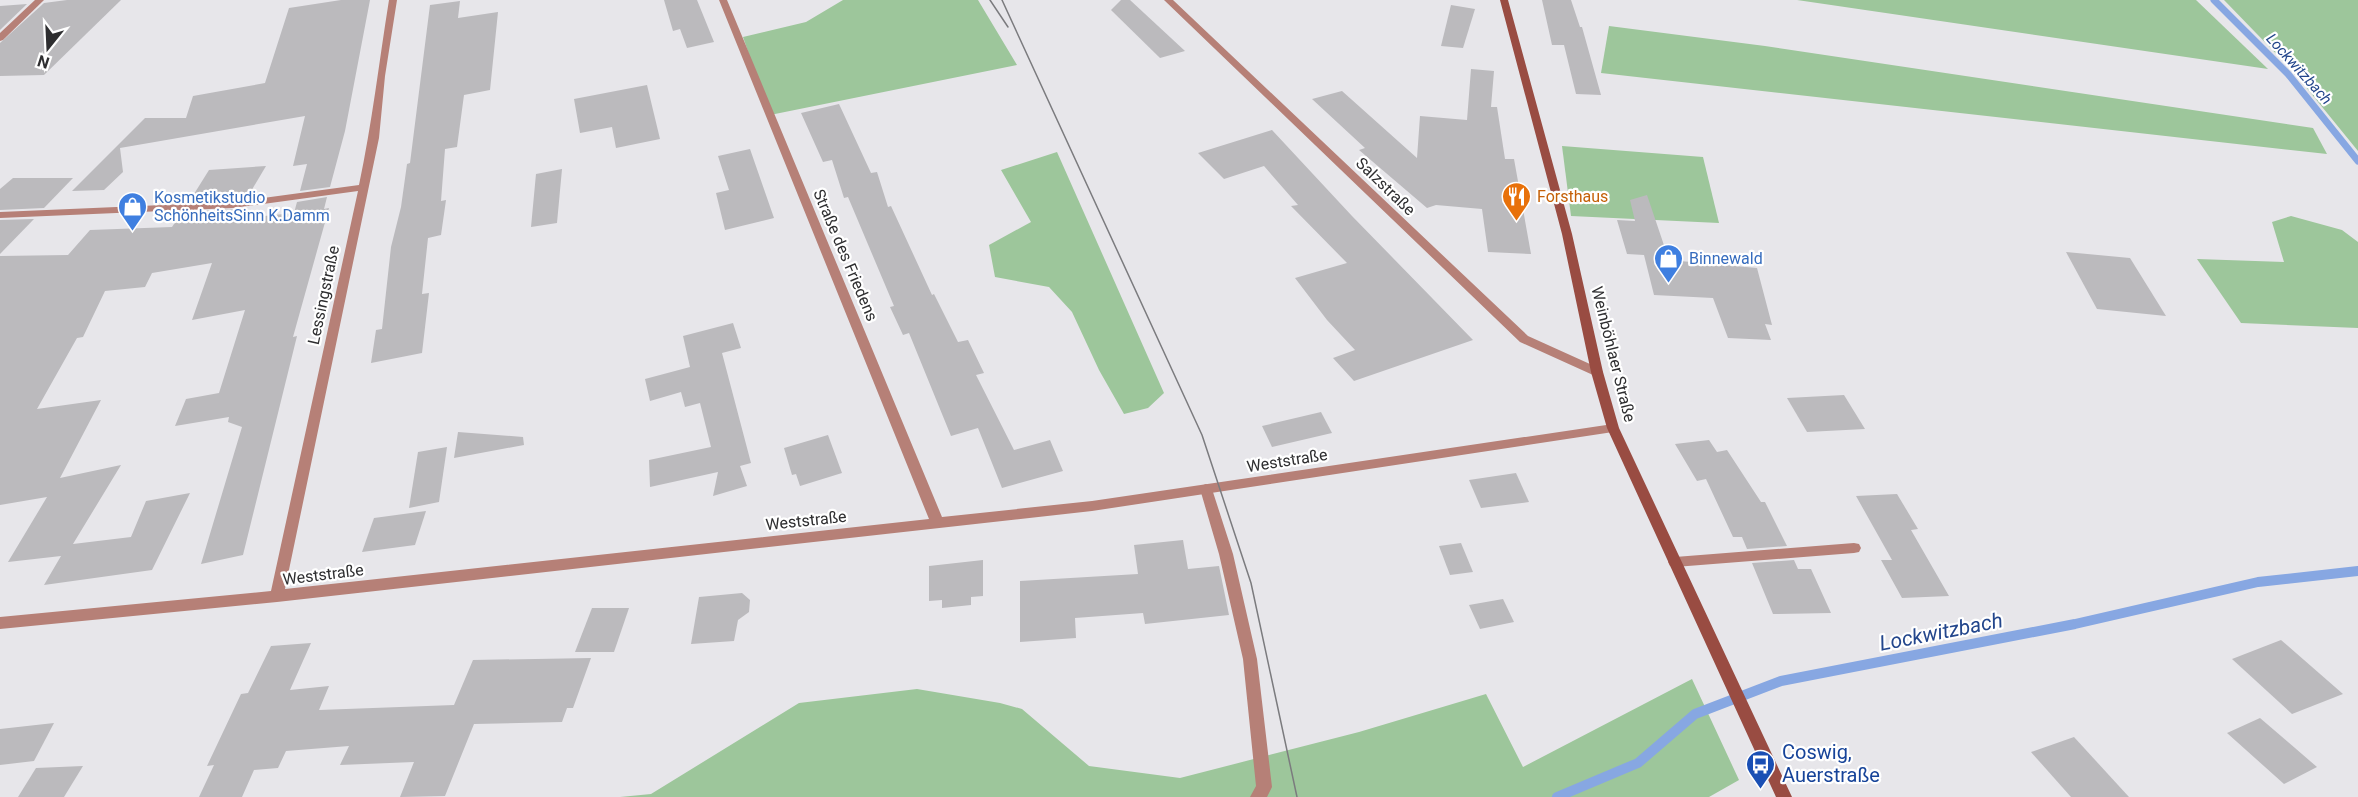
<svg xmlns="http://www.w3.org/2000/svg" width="2358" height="797" viewBox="0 0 2358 797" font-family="Roboto,sans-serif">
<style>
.green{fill:#9dc69b}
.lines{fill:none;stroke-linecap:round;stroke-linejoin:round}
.stream-far1{stroke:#87a7e2;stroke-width:7}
.stream{stroke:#87a7e2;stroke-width:10}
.building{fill:#bbbabd}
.service{fill:#b68077;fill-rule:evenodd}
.minor{fill:#b68077;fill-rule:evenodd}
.secondary{fill:#994c42;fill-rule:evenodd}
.tram{stroke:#7b7b7e;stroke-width:1.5}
.labels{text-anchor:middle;stroke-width:4.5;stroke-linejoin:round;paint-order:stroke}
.far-water-label{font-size:15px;font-style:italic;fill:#23468c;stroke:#fff}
.street-label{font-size:16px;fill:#2e2e30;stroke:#fff}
.food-label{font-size:16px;fill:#c56008;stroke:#fff;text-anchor:start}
.shop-label{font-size:16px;fill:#366cbe;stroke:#fff;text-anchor:start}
.near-transit-label{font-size:20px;fill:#164399;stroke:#fff;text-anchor:start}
.near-water-label{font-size:21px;font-style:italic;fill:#23468c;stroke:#fff}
</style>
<rect width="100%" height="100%" fill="#e7e6ea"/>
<g class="green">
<polygon points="843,0 978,0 1017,65 770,115 743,37 806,22"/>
<polygon points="1797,0 2196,0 2268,69"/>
<polygon points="2224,0 2358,0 2358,151 2292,70"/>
<polygon points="1609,26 1765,46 2313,128 2327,154 1601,73"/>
<polygon points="1562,146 1703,157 1719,223 1571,216"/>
<polygon points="1057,152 1164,393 1148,408 1124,414 1099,370 1072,312 1049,287 995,277 989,245 1031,222 1001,170"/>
<polygon points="2291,216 2342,230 2358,242 2358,328 2241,323 2197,259 2284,262 2272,222"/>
<polygon points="1692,679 1739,780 1709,797 620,797 651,794 799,703 917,689 1000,703 1022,709 1089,766 1180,778 1359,732 1486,694 1523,767"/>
</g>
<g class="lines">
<polyline class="stream-far1" points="2214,0 2288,74 2358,161"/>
<polyline class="stream" points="1557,797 1638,763 1695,714 1781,681 2075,624 2258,582 2358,571"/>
</g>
<g class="building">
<polygon points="67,0 121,0 44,75 0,76 0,43 44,3"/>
<polygon points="341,0 370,0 345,131 330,187 300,191 307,164 293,166 305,116 120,148 123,172 104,190 72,191 145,118 186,118 193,96 265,83 289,8"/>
<polygon points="664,0 697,0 714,42 687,48 680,29 673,31"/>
<polygon points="1121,0 1130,0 1185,51 1160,58 1111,10"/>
<polygon points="1542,0 1571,0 1580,27 1582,27 1601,95 1576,94 1564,45 1552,45"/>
<polygon points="460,1 458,18 498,12 490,90 464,95 457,147 445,149 441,201 446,200 441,235 428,238 422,294 429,293 422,353 371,363 376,330 382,329 391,247 401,207 407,164 410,163 430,5"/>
<polygon points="27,4 0,30 0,6"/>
<polygon points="1451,5 1475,9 1463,48 1441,46"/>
<polygon points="1471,69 1494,71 1491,107 1497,107 1505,159 1514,159 1531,254 1488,252 1482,209 1436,205 1427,208 1359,150 1365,148 1312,99 1342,91 1417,158 1420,116 1467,120"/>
<polygon points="647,85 660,139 616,148 612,127 580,133 574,99"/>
<polygon points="839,104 871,173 877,172 888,207 891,206 932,295 934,294 958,342 968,340 984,373 976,375 1014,450 1050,440 1063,471 1002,488 978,428 951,436 909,333 903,335 890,307 894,306 848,197 844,198 832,160 823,162 801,113"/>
<polygon points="1272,130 1352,216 1473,340 1354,381 1333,358 1355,350 1327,320 1295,278 1347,263 1291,206 1298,205 1264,166 1224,179 1198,153"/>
<polygon points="750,149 774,218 725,230 716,193 729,190 718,156"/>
<polygon points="266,166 247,198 189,202 209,170"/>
<polygon points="562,169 557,223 531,227 536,174"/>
<polygon points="13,178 73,178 44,208 0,210 0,189"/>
<polygon points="1647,195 1669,260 1757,268 1772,325 1765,324 1771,340 1728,338 1713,298 1654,295 1644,255 1627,254 1617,220 1635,221 1630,200"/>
<polygon points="327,197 324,209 329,208 293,337 297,336 243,555 201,564 242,427 228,422 229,417 175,426 186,399 219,393 245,310 192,320 212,263 152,273 145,287 105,291 83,337 77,338 37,409 101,400 60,478 121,465 73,544 131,537 146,501 190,493 152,570 44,585 61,556 8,562 47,497 0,505 0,256 68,255 90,230 172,227 182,212 240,209 234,219 294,213 297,202"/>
<polygon points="34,219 0,254 0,220"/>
<polygon points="2066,252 2130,258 2166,316 2097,309"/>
<polygon points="733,323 741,348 722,353 751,463 740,466 747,486 713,496 718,472 650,487 649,460 711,447 700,403 685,407 681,392 650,401 645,379 690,367 683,336"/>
<polygon points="1844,395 1865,429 1807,432 1787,398"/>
<polygon points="1321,412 1332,433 1272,447 1262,426"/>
<polygon points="458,432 523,437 524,445 454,458"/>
<polygon points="828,435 842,473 800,486 796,474 792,475 784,448"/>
<polygon points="1709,440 1717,452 1727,450 1761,502 1765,502 1787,546 1747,549 1742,537 1733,537 1706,479 1697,481 1675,444"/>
<polygon points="447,447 439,502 409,508 418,452"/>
<polygon points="1516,473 1529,502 1481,508 1469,480"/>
<polygon points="1897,494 1918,529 1911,530 1949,596 1902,598 1881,560 1892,560 1856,496"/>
<polygon points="426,511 415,545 362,552 374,518"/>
<polygon points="1183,540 1188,569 1219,566 1229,615 1145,624 1143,613 1075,618 1076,638 1020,642 1020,581 1138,574 1134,545"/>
<polygon points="1461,543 1473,572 1450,575 1439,546"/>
<polygon points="983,560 983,596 971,597 971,605 942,608 942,600 929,601 929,566"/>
<polygon points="1794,560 1798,569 1811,569 1831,613 1773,614 1752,563"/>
<polygon points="742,593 750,600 749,612 738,620 734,641 691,644 699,597"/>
<polygon points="1503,599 1514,622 1480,629 1469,605"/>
<polygon points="592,608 629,608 614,652 575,652"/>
<polygon points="2281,640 2343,694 2292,714 2232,659"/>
<polygon points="311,643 290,690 329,686 319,710 454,705 473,660 591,658 573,708 567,708 562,722 474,724 445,796 400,797 414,762 340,765 349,746 286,751 278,768 254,770 242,797 199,797 214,765 207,766 241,694 248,693 271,646"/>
<polygon points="2260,718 2317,767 2284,784 2227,733"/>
<polygon points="54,723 34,761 0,765 0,729"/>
<polygon points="2074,737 2129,797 2071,797 2031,752"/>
<polygon points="83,766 64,797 18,797 36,768"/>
</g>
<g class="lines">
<g class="service">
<polygon points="1206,484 1211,486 1212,489 1233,554 1257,659 1272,787 1267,797 1250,797 1256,786 1243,659 1219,554 1200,489 1201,486"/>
<polygon points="1854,543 1859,544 1861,548 1859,552 1854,553 1675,567 1670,566 1668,562 1670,558 1675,557"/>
</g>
<g class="minor">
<polygon points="35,0 44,0 3,40 0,41 0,33"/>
<path d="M389,0H397L385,76L379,138L285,589L929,519L719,0H727L942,517L1092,501L1613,424L1619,428L1613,432L1092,511L277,602L0,629V617L271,591L358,191L233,208L0,218V212L233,202L359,185C372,124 379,62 389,0Z"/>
<polygon points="1164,0 1173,0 1528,336 1601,369 1603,372 1601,375 1593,375 1520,342"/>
</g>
<polygon class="secondary" points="1500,0 1508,0 1572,234 1603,372 1619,428 1792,797 1776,797 1607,428 1591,372 1562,234"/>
<g class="tram">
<polyline points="990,0 1008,27"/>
<polyline points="1002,0 1202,435 1251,583 1297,797"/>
</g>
</g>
<defs>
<symbol id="restaurant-pin" viewBox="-11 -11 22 30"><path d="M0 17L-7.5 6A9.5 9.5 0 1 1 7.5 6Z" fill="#e8710a" stroke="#fff"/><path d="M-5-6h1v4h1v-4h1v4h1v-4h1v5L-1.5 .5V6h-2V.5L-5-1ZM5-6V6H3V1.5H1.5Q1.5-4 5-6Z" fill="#fff"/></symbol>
<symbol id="shop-pin" viewBox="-11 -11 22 30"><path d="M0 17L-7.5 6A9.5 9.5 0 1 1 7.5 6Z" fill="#3f7fe0" stroke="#fff"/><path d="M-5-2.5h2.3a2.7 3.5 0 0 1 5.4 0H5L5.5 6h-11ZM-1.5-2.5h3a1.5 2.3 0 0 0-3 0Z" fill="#fff"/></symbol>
<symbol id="bus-pin" viewBox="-11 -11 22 30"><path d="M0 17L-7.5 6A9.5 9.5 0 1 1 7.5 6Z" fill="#1a4fb4" stroke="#fff"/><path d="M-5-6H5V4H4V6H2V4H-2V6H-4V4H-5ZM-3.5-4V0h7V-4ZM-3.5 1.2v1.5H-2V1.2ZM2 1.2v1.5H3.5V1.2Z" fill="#fff"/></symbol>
</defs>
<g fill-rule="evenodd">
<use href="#restaurant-pin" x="1500" y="180" width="33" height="45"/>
<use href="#shop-pin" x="116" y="190" width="33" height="45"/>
<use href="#shop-pin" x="1652" y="242" width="33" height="45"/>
<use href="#bus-pin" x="1744" y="748" width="33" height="45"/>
</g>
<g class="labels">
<g class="far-water-label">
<text transform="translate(2299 69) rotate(48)" y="5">Lockwitzbach</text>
</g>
<g class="street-label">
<text transform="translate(1386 186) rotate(44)" y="6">Salzstraße</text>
<text transform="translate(846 255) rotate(67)" y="6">Straße des Friedens</text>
<text transform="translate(323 295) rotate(-78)" y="6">Lessingstraße</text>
<text transform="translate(1614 354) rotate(76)" y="6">Weinböhlaer Straße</text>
<text transform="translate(1287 460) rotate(-9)" y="6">Weststraße</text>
<text transform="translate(806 520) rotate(-6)" y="6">Weststraße</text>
<text transform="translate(323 574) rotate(-7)" y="6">Weststraße</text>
</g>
<g class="food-label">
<text x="1537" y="202">Forsthaus</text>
</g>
<g class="shop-label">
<text x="154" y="203">Kosmetikstudio<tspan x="154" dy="18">SchönheitsSinn K.Damm</tspan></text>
<text x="1689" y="264">Binnewald</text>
</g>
<g class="near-transit-label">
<text x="1782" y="759">Coswig,<tspan x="1782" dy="23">Auerstraße</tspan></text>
</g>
<g class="near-water-label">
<text transform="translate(1941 632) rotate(-11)" y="7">Lockwitzbach</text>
</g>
</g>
<g transform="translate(48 48) rotate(198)" stroke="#ffffff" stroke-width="4.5" paint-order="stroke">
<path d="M0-4.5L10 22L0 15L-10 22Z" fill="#2e2e30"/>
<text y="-9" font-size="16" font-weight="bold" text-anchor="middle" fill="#2e2e30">N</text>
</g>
</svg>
